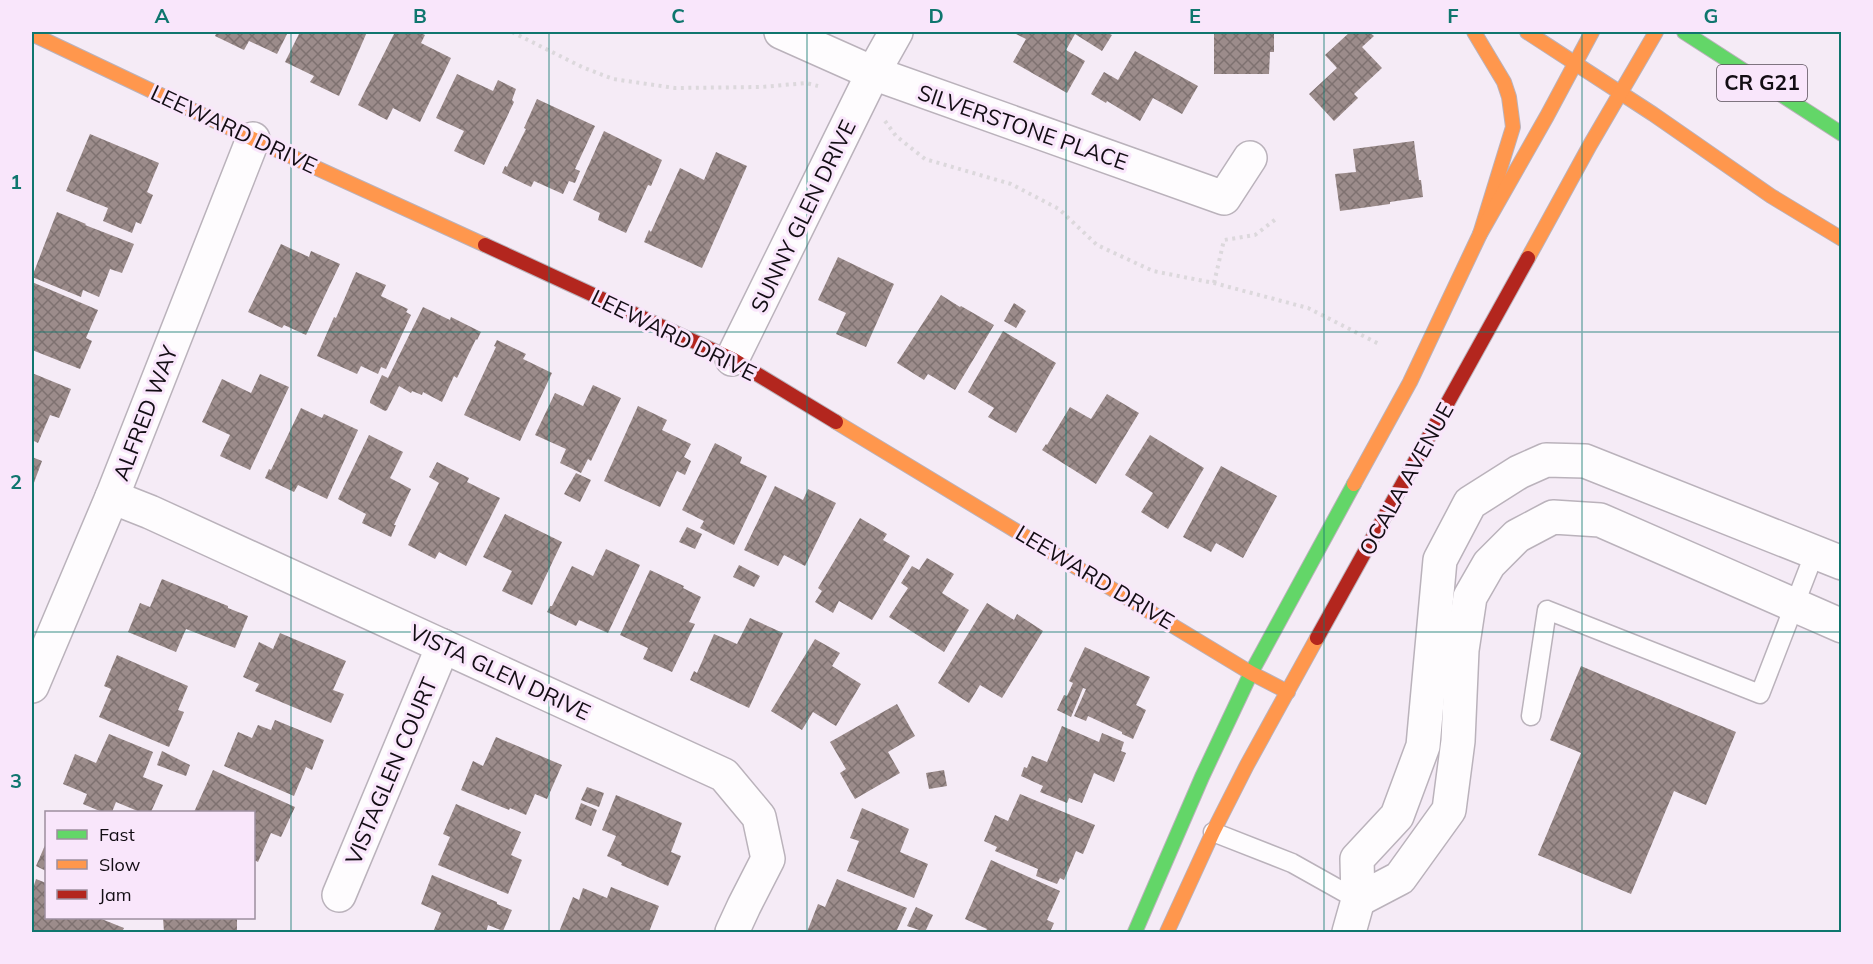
<svg xmlns="http://www.w3.org/2000/svg" width="1873" height="964" viewBox="0 0 1873 964" font-family="Mulish,sans-serif">
<style>
.building{fill:url(#building-cross-hatch)}
.lines{fill:none;stroke-linecap:round;stroke-linejoin:round}
.lane-casing{stroke:#bab2bb;stroke-width:21}
.street-casing{stroke:#bab2bb;stroke-width:36}
.fast-casing{stroke:#bab2bb;stroke-width:16}
.slow-casing{stroke:#bab2bb;stroke-width:16}
.jam-casing{stroke:#bab2bb;stroke-width:16}
.path{stroke:#dcd8dc;stroke-width:4;stroke-dasharray:3 4.5;stroke-linecap:butt}
.lane{stroke:#fefcfe;stroke-width:18}
.street{stroke:#fefcfe;stroke-width:33}
.fast{stroke:#63d668;stroke-width:14}
.slow{stroke:#ff974d;stroke-width:14}
.jam{stroke:#b3261e;stroke-width:14}
.grid{fill:none;stroke:#0f766e;stroke-width:1.5;stroke-opacity:0.55}
.labels{text-anchor:middle;stroke-width:6;stroke-linejoin:round;paint-order:stroke}
.shield{fill:#f9e6fb;stroke:#584e59;stroke-width:1.5}
.shield-label{font-size:21px;font-weight:bold;fill:#130d14}
.street-label{font-size:22px;fill:#130d14;stroke:#f9e6fb}
.neatline{fill:none;stroke:#0f766e;stroke-width:2}
.grid-label{font-size:20px;text-anchor:middle;font-weight:bold;fill:#0f766e}
</style>
<defs>
<pattern id="building-cross-hatch" width="8" height="8" patternUnits="userSpaceOnUse" patternTransform="scale(1.5)"><rect width="8" height="8" fill="#9c8c8b"/><path d="M0 0l8 8M0 8l8-8" fill="none" stroke="#7e7170"/></pattern>
</defs>
<rect width="100%" height="100%" fill="#f5ebf6"/>
<g class="building">
<polygon points="217,32 288,32 277,54 249,41 244,50 215,36"/>
<polygon points="300,32 367,32 339,96 310,82 314,76 285,62"/>
<polygon points="395,32 419,32 425,35 421,43 451,58 420,122 393,108 387,120 358,105"/>
<polygon points="1012,32 1106,32 1112,35 1102,51 1075,34 1066,50 1085,61 1067,93 1013,62 1026,39"/>
<polygon points="1214,32 1274,32 1274,52 1270,52 1269,74 1214,74"/>
<polygon points="1350,32 1369,32 1374,36 1362,47 1382,68 1354,94 1358,98 1334,121 1309,94 1337,68 1325,55"/>
<polygon points="1135,51 1198,86 1182,114 1153,98 1140,121 1107,101 1106,103 1091,94 1104,72 1118,80"/>
<polygon points="457,74 493,91 498,80 516,89 512,100 514,102 484,165 454,151 464,131 436,118"/>
<polygon points="537,99 595,126 575,169 580,171 575,183 569,181 563,194 534,181 531,187 502,173 505,166 507,167 526,129 524,128"/>
<polygon points="604,131 662,160 651,186 648,185 626,233 598,220 600,213 573,200"/>
<polygon points="90,134 159,163 147,192 153,195 141,224 136,222 132,233 103,221 108,208 66,191"/>
<polygon points="1414,141 1419,180 1421,180 1423,197 1390,202 1390,204 1340,211 1335,174 1356,172 1353,149"/>
<polygon points="716,152 747,166 702,268 644,242 649,230 651,232 680,168 704,180"/>
<polygon points="57,212 86,224 85,225 134,244 122,273 110,269 99,297 83,290 81,297 32,277"/>
<polygon points="281,244 309,257 311,251 340,264 306,335 284,325 282,328 248,312"/>
<polygon points="838,257 894,284 866,347 836,334 846,313 818,300"/>
<polygon points="356,272 386,285 381,296 408,309 406,312 411,315 386,369 381,367 378,374 361,366 357,374 317,356 334,317 336,318"/>
<polygon points="32,282 98,310 86,338 92,341 80,369 32,350"/>
<polygon points="941,295 960,307 961,306 994,325 955,390 928,374 924,380 897,363"/>
<polygon points="1014,303 1026,311 1016,328 1004,321"/>
<polygon points="423,307 450,320 451,317 481,332 477,340 476,339 457,378 454,376 442,402 423,392 422,395 412,391 411,393 399,386 387,410 385,411 370,403 370,401 382,375 388,378"/>
<polygon points="1003,331 1056,363 1016,433 988,417 994,408 968,392"/>
<polygon points="497,340 526,354 523,359 552,373 520,441 464,415 496,347 494,346"/>
<polygon points="32,373 71,389 59,418 50,415 38,443 32,440"/>
<polygon points="260,374 289,387 250,470 220,456 230,435 202,422 222,379 251,393"/>
<polygon points="593,385 621,398 591,461 588,459 581,473 560,463 566,449 535,435 555,393 583,406"/>
<polygon points="1107,394 1139,413 1096,484 1042,450 1046,444 1047,445 1070,407 1091,419"/>
<polygon points="638,406 667,420 662,430 691,444 684,457 691,461 685,475 677,471 660,507 604,481"/>
<polygon points="301,408 322,418 324,414 358,430 327,499 298,485 294,492 265,478 269,469 271,470"/>
<polygon points="369,435 403,452 390,478 411,489 394,525 396,525 391,537 362,523 366,514 338,499"/>
<polygon points="1150,435 1204,468 1168,529 1141,512 1153,493 1125,475"/>
<polygon points="715,443 742,457 740,463 767,476 734,545 700,528 704,521 682,510"/>
<polygon points="32,457 42,461 32,488"/>
<polygon points="437,462 469,478 467,482 500,498 466,566 439,552 435,559 408,545 439,483 429,477"/>
<polygon points="1221,466 1277,496 1243,558 1216,543 1211,552 1183,537"/>
<polygon points="576,473 591,480 580,502 564,494"/>
<polygon points="775,486 803,500 808,489 836,503 805,566 784,555 778,566 744,550"/>
<polygon points="505,514 562,542 532,605 502,591 512,571 483,557"/>
<polygon points="860,518 887,534 883,540 910,556 872,620 839,601 833,613 815,602 822,591 818,588"/>
<polygon points="687,527 702,534 695,549 679,542"/>
<polygon points="606,549 640,565 608,633 579,620 576,626 547,612 550,606 552,606 572,566 593,576"/>
<polygon points="927,558 954,574 942,593 969,610 944,652 889,617 908,588 901,583 912,566 919,570"/>
<polygon points="739,565 760,576 754,587 733,577"/>
<polygon points="650,570 684,586 683,588 701,597 689,622 695,624 672,672 643,659 648,648 620,635"/>
<polygon points="162,579 228,606 228,608 248,616 235,648 186,629 176,652 128,632 140,603 150,607"/>
<polygon points="987,603 1014,620 1017,614 1043,631 1002,698 980,685 969,703 938,683"/>
<polygon points="750,618 783,633 749,708 690,680 694,671 697,673 714,634 737,644"/>
<polygon points="280,633 346,661 333,690 344,694 331,723 255,691 259,684 243,677 259,642 273,649"/>
<polygon points="815,639 840,653 832,666 861,684 836,726 813,712 802,730 771,711"/>
<polygon points="1085,647 1150,677 1136,705 1146,710 1133,739 1122,734 1122,732 1088,716 1086,721 1074,716 1086,689 1083,688 1071,717 1057,710 1064,695 1067,696 1073,683 1069,681"/>
<polygon points="117,655 188,686 178,710 184,712 169,747 99,717 111,689 104,686"/>
<polygon points="1581,666 1736,732 1706,805 1674,791 1631,894 1538,855 1581,753 1550,740"/>
<polygon points="897,704 915,736 888,752 900,773 855,799 840,773 846,769 830,742"/>
<polygon points="275,720 324,740 312,770 306,767 294,796 224,766 238,732 252,738 258,725 271,730"/>
<polygon points="1062,726 1099,742 1102,733 1124,742 1121,751 1126,753 1114,782 1094,773 1082,803 1069,798 1067,803 1040,792 1043,786 1021,776 1024,767 1027,768 1032,756 1047,762"/>
<polygon points="109,734 153,752 143,777 163,785 151,812 140,812 116,802 112,812 102,812 83,804 87,794 63,784 75,754 96,763"/>
<polygon points="496,737 562,765 547,799 535,794 526,815 510,808 509,810 461,790 473,761 483,766"/>
<polygon points="162,751 190,765 186,776 157,765"/>
<polygon points="213,770 295,807 281,837 271,833 258,862 254,860 254,812 194,812"/>
<polygon points="944,770 947,786 929,789 926,773"/>
<polygon points="587,787 604,793 599,807 581,800"/>
<polygon points="1020,794 1095,825 1083,854 1076,851 1064,880 1060,878 1057,884 1036,876 1038,869 995,851 997,847 984,841 995,815 1008,821"/>
<polygon points="616,795 682,823 671,852 681,856 668,886 621,865 622,863 607,856 616,836 602,830"/>
<polygon points="581,803 597,810 591,826 575,819"/>
<polygon points="456,804 521,832 511,855 522,860 508,894 438,865 450,837 443,834"/>
<polygon points="862,808 909,829 900,852 928,864 914,898 847,871 859,841 850,838"/>
<polygon points="46,843 46,871 36,866"/>
<polygon points="991,860 1060,891 1047,920 1054,923 1050,932 985,932 987,929 965,919"/>
<polygon points="432,875 497,902 497,904 512,910 503,931 488,925 486,932 433,932 441,913 421,904"/>
<polygon points="36,879 46,883 46,918 99,918 124,928 122,932 32,932 32,891"/>
<polygon points="837,879 907,908 896,932 807,932 818,904 825,907"/>
<polygon points="611,887 659,906 649,932 559,932 573,897 579,900 583,888 607,898"/>
<polygon points="916,907 933,915 925,932 907,926"/>
<polygon points="163,918 237,918 237,932 164,932"/>
</g>
<g class="lines">
<defs>
<g id="lane">
<polyline points="1531,716 1547,610 1760,694 1815,552"/>
<polyline points="1213,832 1292,863 1358,900"/>
</g>
<g id="street">
<polyline points="781,32 873,73 1224,198 1250,158"/>
<polyline points="732,359 873,73 896,32"/>
<polyline points="112,497 150,512 724,775 759,817 768,859 744,906 732,932"/>
<polyline points="32,686 112,497 253,139"/>
<polyline points="339,895 443,646"/>
<polyline points="1358,900 1400,878 1449,810 1458,741 1462,650 1470,597 1489,564 1517,536 1553,517 1600,520 1842,626"/>
<polyline points="1349,932 1358,900 1357,859 1397,816 1423,746 1440,560 1470,503 1519,472 1546,460 1585,461 1842,563"/>
</g>
<g id="fast">
<polyline points="1684,32 1842,134"/>
<polyline points="1135,932 1202,777 1251,673 1354,484"/>
</g>
<g id="slow">
<polyline points="1474,32 1504,82 1509,97 1513,127 1480,234"/>
<polyline points="1527,32 1653,114 1771,196 1842,239"/>
<polyline points="32,34 253,139 485,245"/>
<polyline points="1528,258 1590,145 1656,32"/>
<polyline points="836,422 1251,673 1288,692"/>
<polyline points="1354,484 1410,382 1480,234 1547,116 1592,32"/>
<polyline points="1167,932 1213,832 1247,765 1317,638"/>
</g>
<g id="jam">
<polyline points="485,245 732,359 836,422"/>
<polyline points="1317,638 1528,258"/>
</g>
</defs>
<use href="#lane" class="lane-casing"/>
<use href="#street" class="street-casing"/>
<use href="#fast" class="fast-casing"/>
<use href="#slow" class="slow-casing"/>
<use href="#jam" class="jam-casing"/>
<g class="path">
<polyline points="512,32 582,67 613,79 675,88 762,87 806,83 818,86"/>
<polyline points="885,121 896,136 925,159 1011,184 1059,209 1097,245 1153,271 1214,283 1308,308 1381,345"/>
<polyline points="1214,283 1224,240 1255,235 1276,219"/>
</g>
<use href="#lane" class="lane"/>
<use href="#street" class="street"/>
<use href="#fast" class="fast"/>
<use href="#slow" class="slow"/>
<use href="#jam" class="jam"/>
</g>
<path class="grid" d="M291,32V932M549,32V932M807,32V932M1066,32V932M1324,32V932M1582,32V932M32,332H1842M32,632H1842"/>
<g class="labels">
<rect class="shield" x="1717" y="65" width="90" height="36" rx="4.5"/>
<g class="shield-label">
<text x="1762" y="90">CR G21</text>
</g>
<g class="street-label">
<text transform="translate(1023 127) rotate(19)" y="8">SILVERSTONE PLACE</text>
<text transform="translate(234 129) rotate(25)" y="8">LEEWARD DRIVE</text>
<text transform="translate(803 216) rotate(-64)" y="8">SUNNY GLEN DRIVE</text>
<text transform="translate(674 335) rotate(26)" y="8">LEEWARD DRIVE</text>
<text transform="translate(145 413) rotate(-69)" y="8">ALFRED WAY</text>
<text transform="translate(1406 479) rotate(-61)" y="8">OCALA AVENUE</text>
<text transform="translate(1095 577) rotate(31)" y="8">LEEWARD DRIVE</text>
<text transform="translate(500 672) rotate(25)" y="8">VISTA GLEN DRIVE</text>
<text transform="translate(391 771) rotate(-67)" y="8">VISTAGLEN COURT</text>
</g>
</g>
<rect width="1873" height="964" fill="none" stroke="#f9e6fb" stroke-width="66"/>
<rect x="45" y="811" width="210" height="108" fill="#f9e6fb" stroke="#9d8f9f" stroke-width="1.5"/>
<rect x="57" y="830" width="30" height="9" fill="#63d668" stroke="#9d8f9f" stroke-width="1.5"/>
<text x="99" y="841" font-size="18" fill="#130d14">Fast</text>
<rect x="57" y="860" width="30" height="9" fill="#ff974d" stroke="#9d8f9f" stroke-width="1.5"/>
<text x="99" y="871" font-size="18" fill="#130d14">Slow</text>
<rect x="57" y="890" width="30" height="9" fill="#b3261e" stroke="#9d8f9f" stroke-width="1.5"/>
<text x="99" y="901" font-size="18" fill="#130d14">Jam</text>
<rect x="33" y="33" width="1807" height="898" class="neatline"/>
<g class="grid-label">
<text x="162" y="23">A</text>
<text x="420" y="23">B</text>
<text x="678" y="23">C</text>
<text x="936" y="23">D</text>
<text x="1195" y="23">E</text>
<text x="1453" y="23">F</text>
<text x="1711" y="23">G</text>
<text x="16" y="189">1</text>
<text x="16" y="489">2</text>
<text x="16" y="788">3</text>
</g>
</svg>
